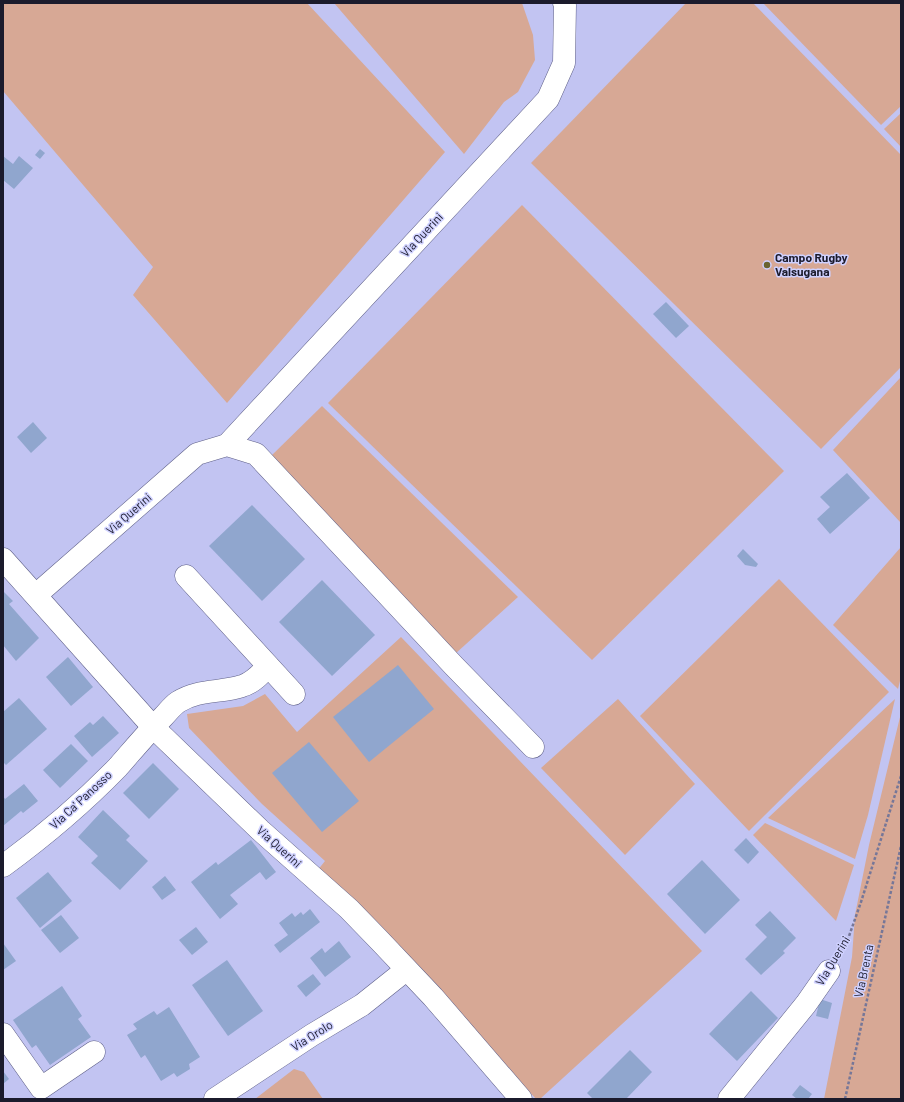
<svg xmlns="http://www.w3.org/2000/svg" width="904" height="1102" viewBox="0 0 904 1102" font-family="Barlow,sans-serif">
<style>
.green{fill:#d7a895}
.building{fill:#90a6ce}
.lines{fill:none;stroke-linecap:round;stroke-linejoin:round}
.minor-casing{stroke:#5f6088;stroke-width:23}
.path{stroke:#767798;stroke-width:2.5;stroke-dasharray:3 2;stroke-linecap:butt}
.minor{stroke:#fff;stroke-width:22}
.poi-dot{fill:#696330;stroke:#cfd1ff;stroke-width:1.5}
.labels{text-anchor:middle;stroke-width:3;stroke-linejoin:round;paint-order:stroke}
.street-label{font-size:12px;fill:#1b1b2c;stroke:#cfd1ff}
.poi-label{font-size:12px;font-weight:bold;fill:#1b1b2c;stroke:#cfd1ff;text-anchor:start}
</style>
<rect width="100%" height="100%" fill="#c2c4f2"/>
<g class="green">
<polygon points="3,3 307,3 445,152 227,403 133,295 153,267 3,91"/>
<polygon points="334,3 522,3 533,35 535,60 518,92 504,102 464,154"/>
<polygon points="686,3 753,3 901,155 901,367 821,449 531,163"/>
<polygon points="763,3 901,3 901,106 881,125"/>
<polygon points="901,113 901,147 884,129"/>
<polygon points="522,205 784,471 592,660 328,403"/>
<polygon points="901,377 901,523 833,450"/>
<polygon points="322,406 518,597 455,654 270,457"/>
<polygon points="901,547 901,677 898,689 833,625"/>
<polygon points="779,579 889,692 749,831 640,716"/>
<polygon points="401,637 702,951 540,1099 536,1099 427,980 317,871 325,861 262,804 189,728 187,714 243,706 265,694 297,732"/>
<polygon points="618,699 695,784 625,855 541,768"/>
<polygon points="895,699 868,815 855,859 768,818"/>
<polygon points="901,713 901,1099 824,1099 852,957 855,915 869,845"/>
<polygon points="765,823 854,865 836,921 753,835"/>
<polygon points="294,1069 304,1072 323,1099 255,1099"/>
</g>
<g class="building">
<polygon points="40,149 45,153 40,159 35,155"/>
<polygon points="3,156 13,164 19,156 33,168 14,189 3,180"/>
<polygon points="666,302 689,326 676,338 653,314"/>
<polygon points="33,422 47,438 31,453 17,437"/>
<polygon points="847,473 870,498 830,534 817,519 830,507 820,497"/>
<polygon points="252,505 305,559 262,601 209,546"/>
<polygon points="743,549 758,564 756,567 745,565 737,556"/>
<polygon points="322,580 375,635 332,676 279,622"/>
<polygon points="3,591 13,601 9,604 39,638 16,661 3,645"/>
<polygon points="68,657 93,687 71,706 46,677"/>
<polygon points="398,665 434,709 369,762 333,717"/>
<polygon points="19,698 47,729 6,765 3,762 3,712"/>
<polygon points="103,716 119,733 92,757 74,736 90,722 93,725"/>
<polygon points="309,742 359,801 322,832 272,773"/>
<polygon points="71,744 88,761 60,788 43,770"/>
<polygon points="153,763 179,789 149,819 123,793"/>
<polygon points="24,784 38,801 23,813 21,811 3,826 3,796 5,799"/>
<polygon points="103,810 130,836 126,840 148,861 120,890 91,863 98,856 78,837"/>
<polygon points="746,838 759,852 748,864 734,850"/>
<polygon points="251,840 276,872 266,880 260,872 230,895 238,904 220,919 191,882 216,862 218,865"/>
<polygon points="702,860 740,900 705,934 667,894"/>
<polygon points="48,872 72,901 40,928 16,898"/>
<polygon points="165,876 176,890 162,900 152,887"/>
<polygon points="310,909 320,922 280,953 274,945 288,935 279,923 292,913 295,917 301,912 303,915"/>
<polygon points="770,911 796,938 783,951 785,953 761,975 745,959 767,937 755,925"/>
<polygon points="61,915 79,938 60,953 41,930"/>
<polygon points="196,927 208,942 192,955 179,940"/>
<polygon points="339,941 351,957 325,977 310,958 322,948 325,953"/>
<polygon points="3,943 16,961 3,970"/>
<polygon points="227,960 263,1011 228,1036 192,985"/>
<polygon points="313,974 321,984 306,997 297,986"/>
<polygon points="62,986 82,1016 78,1019 91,1037 50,1065 36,1045 32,1048 13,1020"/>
<polygon points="751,991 778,1018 737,1061 709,1034"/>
<polygon points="820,999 832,1003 828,1019 816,1016"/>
<polygon points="169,1007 200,1057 189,1064 190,1069 177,1077 174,1073 161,1081 145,1055 141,1058 127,1035 137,1029 133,1024 154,1011 157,1015"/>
<polygon points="630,1050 652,1072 626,1099 593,1099 587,1093"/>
<polygon points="3,1071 9,1079 3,1084"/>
<polygon points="800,1085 812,1094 808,1099 797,1099 792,1095"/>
</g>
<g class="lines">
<defs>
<g id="minor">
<polyline points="227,445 548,99 564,63 565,5 564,3"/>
<polyline points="3,559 153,727 260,830 349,909 380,941 433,997 521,1099"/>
<polyline points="186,576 294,694"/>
<polyline points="36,595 197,454 227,445 256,454 454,666 533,747"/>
<path d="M3,866C44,836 83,803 118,767C133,750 147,733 163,717C168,712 172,706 178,702C198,689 221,693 242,686C253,683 261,674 268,666"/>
<polyline points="3,1034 41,1088 94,1052"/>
<polyline points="215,1099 312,1035 362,1005 406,970"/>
<polyline points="729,1099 806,1004 829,971"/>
</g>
</defs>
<use href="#minor" class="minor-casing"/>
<g class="path">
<polyline points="839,953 848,939 861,902 901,776"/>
<polyline points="845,1099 901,846"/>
</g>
<use href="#minor" class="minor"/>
</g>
<circle class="poi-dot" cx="767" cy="265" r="4"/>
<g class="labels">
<g class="street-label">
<text transform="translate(422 235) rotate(-47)" y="4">Via Querini</text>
<text transform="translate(129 514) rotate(-41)" y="4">Via Querini</text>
<text transform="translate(81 800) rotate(-43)" y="4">Via Ca' Panosso</text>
<text transform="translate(279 847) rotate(42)" y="4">Via Querini</text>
<text transform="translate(833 961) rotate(-59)" y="4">Via Querini</text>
<text transform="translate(864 971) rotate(-78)" y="4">Via Brenta</text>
<text transform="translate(312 1036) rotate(-32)" y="4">Via Orolo</text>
</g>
<g class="poi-label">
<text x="775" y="262">Campo Rugby<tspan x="775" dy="14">Valsugana</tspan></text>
</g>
</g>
<rect width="904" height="1102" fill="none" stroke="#1b1b2c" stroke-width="8"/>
</svg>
